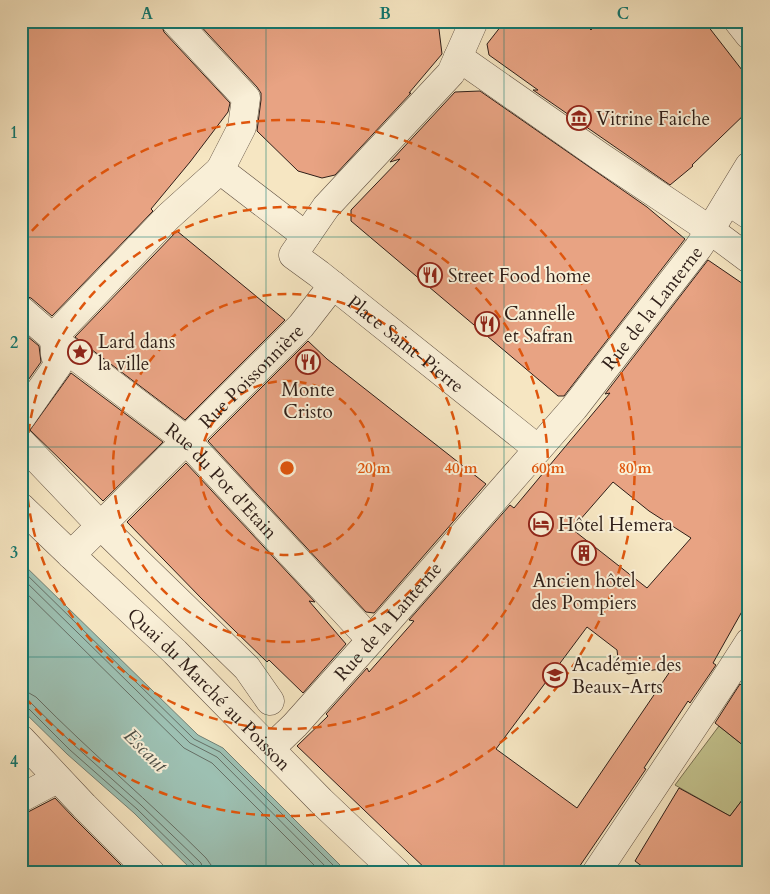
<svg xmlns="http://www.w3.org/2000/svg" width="770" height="894" viewBox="0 0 770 894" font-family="Cardo,serif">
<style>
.green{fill:#c3c38e;stroke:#787053}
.water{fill:#9dc0b2;stroke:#717f74}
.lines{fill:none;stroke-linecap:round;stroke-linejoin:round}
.shore{stroke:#666f65;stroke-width:1}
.building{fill:#e8a383;stroke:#2e1e18;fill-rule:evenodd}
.minor-casing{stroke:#605042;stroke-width:29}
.minor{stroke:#f9efd7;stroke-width:28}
.grid{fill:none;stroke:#0f766e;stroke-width:1;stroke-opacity:0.55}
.ring{fill:none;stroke:#df560d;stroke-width:2.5;stroke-dasharray:9 6}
.labels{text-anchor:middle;stroke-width:4;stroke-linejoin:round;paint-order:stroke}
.poi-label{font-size:19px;fill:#2e1e18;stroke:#f9efd7;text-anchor:start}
.street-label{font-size:19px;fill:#2e1e18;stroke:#f9efd7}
.water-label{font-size:20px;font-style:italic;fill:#4f4f46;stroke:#f9efd7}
.centre{fill:#df560d;stroke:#f9efd7;stroke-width:2.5}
.ring-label{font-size:15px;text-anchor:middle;font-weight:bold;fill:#df560d;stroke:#f9efd7;stroke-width:4;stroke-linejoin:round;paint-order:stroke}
.neatline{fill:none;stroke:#0f766e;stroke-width:2}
.grid-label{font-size:16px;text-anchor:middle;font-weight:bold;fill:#0f766e}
</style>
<rect width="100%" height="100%" fill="#f6e6c2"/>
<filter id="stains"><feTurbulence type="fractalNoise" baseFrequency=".004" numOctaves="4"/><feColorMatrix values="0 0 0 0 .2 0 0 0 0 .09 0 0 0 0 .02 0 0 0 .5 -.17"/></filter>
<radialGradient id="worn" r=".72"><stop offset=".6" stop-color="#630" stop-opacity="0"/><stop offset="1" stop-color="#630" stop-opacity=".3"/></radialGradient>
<polygon class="green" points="719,726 749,750 749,791 730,816 675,785"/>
<polygon class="water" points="21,562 198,735 223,748 348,873 195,873 134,813 67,754 21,709"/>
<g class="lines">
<g class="shore">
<polyline points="21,569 194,739 220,752 341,873"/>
<polyline points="21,577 190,743 217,757 332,873"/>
<polyline points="21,588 184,748 212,763 322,873"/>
<path d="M21,692L29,693L36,697C91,753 151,803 206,858L211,865L212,873"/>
<polyline points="21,699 31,703 74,745 141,805 201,863 204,873"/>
<polyline points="21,706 27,707 70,750 137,809 196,867 198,873"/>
</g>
</g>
<g class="building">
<polygon points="21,21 160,21 164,32 230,103 228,112 190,162 151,209 153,211 52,316 31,298 21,295"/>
<polygon points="196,21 438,21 442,54 409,93 411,93 335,175 322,178 298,171 257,131 261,100 261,93 257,87"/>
<polygon points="505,21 582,21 591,30 599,21 704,21 749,79 749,110 692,165 693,166 670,185 533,90 538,90 489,55 487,44"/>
<polygon points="480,91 647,207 685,239 564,396 558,396 351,221 351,210 400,159 390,162 455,92"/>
<polygon points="177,231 285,320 185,420 75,337"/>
<path d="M708,260L749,288V599L713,663L716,665L690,703L688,701L644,768L646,769L575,873H430L297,746L328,716L326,714L367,668L369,672L414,621L409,620L510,505L514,508L610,393L605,394ZM613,482L649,511L691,538L647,588L572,529ZM587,627L617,650L619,667L628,674L673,667L577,808L496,749Z"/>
<polygon points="21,331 39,346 41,362 21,390"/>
<polygon points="308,341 327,359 486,484 374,613 366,612 208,441"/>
<polygon points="71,373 163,442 103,501 30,430"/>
<polygon points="186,463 315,602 309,601 346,644 303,693 269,660 267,662 202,599 127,522"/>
<polygon points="740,684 749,691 749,750 715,723"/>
<polygon points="679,788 730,816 749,791 749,873 651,873 635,861"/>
<polygon points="55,798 73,817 129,873 21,873 21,813 28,812"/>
</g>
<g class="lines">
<defs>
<g id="minor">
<polyline points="175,21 246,98 242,127 220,170"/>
<path id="s1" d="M474,21L451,73L326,207L293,255L319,274L538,449"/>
<polyline points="738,21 749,35"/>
<polyline points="458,57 601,157 710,230 749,259"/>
<polyline points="728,201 749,215"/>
<path id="s2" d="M21,310L67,350L186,440L371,640"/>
<polyline points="54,339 62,328 168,217 220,170 306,236"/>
<polyline points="21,418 58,365 55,355 54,339"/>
<polyline points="21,442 101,526 247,668 270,701"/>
<path id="s3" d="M21,507L71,555L175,652L321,801L397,873"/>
<path id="s4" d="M71,555L301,326L333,285"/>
<polyline points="21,739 84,806 151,873"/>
<path id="s5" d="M270,749L295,725L371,640L574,408L698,248L710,230L749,166"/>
<polyline points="21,798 57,779"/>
<polyline points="596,873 724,681 749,642"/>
</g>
</defs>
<use href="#minor" class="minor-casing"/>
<use href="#minor" class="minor"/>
</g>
<path class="grid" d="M266,21V873M504,21V873M21,237H749M21,447H749M21,657H749"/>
<g class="ring">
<circle cx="287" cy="468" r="87"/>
<circle cx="287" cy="468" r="174"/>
<circle cx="287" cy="468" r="261"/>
<path d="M22 242A348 348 0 1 1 22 694"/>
</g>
<defs>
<symbol id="museum-ring" viewBox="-11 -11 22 22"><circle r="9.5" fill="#f9efd7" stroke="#8f2418" stroke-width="1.5"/><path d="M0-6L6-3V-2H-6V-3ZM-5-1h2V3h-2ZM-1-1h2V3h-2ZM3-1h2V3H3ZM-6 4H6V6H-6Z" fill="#8f2418"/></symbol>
<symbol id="restaurant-ring" viewBox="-11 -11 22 22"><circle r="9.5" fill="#f9efd7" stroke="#8f2418" stroke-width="1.5"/><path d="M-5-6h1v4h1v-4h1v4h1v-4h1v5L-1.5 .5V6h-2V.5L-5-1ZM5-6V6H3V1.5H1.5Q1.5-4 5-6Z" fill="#8f2418"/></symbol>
<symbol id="sight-ring" viewBox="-11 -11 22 22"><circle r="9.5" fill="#f9efd7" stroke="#8f2418" stroke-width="1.5"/><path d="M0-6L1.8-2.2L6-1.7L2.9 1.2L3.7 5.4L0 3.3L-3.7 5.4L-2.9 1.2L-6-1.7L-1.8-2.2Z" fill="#8f2418"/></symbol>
<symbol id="hotel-ring" viewBox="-11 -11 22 22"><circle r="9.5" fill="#f9efd7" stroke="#8f2418" stroke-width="1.5"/><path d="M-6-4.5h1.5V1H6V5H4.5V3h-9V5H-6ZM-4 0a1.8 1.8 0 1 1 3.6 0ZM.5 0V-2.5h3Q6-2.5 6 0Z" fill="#8f2418"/></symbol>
<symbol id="building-ring" viewBox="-11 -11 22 22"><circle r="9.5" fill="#f9efd7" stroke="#8f2418" stroke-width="1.5"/><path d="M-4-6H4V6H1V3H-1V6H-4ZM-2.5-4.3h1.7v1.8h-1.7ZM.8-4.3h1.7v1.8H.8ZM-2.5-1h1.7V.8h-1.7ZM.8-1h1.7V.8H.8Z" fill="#8f2418"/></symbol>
<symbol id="university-ring" viewBox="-11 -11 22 22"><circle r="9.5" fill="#f9efd7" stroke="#8f2418" stroke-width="1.5"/><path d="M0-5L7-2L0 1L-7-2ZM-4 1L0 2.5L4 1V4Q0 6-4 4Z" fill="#8f2418"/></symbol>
</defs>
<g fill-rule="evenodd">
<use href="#museum-ring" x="565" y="104" width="28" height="28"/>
<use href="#restaurant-ring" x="416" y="261" width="28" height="28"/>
<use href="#restaurant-ring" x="473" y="310" width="28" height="28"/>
<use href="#sight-ring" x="66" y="338" width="28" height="28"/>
<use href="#restaurant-ring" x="294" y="348" width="28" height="28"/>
<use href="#hotel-ring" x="527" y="510" width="28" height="28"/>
<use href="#building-ring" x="570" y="539" width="28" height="28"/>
<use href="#university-ring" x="541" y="661" width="28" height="28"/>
</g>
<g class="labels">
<g class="poi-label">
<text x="596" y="125">Vitrine Faiche</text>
<text x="448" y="282">Street Food home</text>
<text x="504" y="320">Cannelle<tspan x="504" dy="22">et Safran</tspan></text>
<text x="98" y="348">Lard dans<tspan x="98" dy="22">la ville</tspan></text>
<text x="308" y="396" text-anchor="middle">Monte<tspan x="308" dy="22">Cristo</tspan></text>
<text x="558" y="531">Hôtel Hemera</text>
<text x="584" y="587" text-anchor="middle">Ancien hôtel<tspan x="584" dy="22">des Pompiers</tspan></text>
<text x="572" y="671">Académie des<tspan x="572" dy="22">Beaux-Arts</tspan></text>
</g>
<g class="street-label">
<text dy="7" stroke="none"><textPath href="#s5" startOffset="584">Rue de la Lanterne</textPath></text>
<text dy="7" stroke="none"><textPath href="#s1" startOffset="442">Place Saint-Pierre</textPath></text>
<text dy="7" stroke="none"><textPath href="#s4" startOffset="254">Rue Poissonnière</textPath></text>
<text dy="7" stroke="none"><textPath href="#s2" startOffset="264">Rue du Pot d'Etain</textPath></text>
<text dy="7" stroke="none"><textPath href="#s5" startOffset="174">Rue de la Lanterne</textPath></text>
<text dy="7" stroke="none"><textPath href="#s3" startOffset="262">Quai du Marché au Poisson</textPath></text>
</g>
<g class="water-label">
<text transform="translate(146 750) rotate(45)" y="7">Escaut</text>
</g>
</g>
<circle cx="287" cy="468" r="8" class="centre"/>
<g class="ring-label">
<text x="374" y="473">20 m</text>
<text x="461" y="473">40 m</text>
<text x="548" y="473">60 m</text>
<text x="635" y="473">80 m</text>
</g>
<rect width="770" height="894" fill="none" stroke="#f6e6c2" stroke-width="55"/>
<rect x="28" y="28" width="714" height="838" class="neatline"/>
<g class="grid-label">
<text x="147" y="19">A</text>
<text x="385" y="19">B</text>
<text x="623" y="19">C</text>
<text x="14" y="138">1</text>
<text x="14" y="348">2</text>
<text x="14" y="558">3</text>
<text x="14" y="767">4</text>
</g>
<rect width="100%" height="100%" filter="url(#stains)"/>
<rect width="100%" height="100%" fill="url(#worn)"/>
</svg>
